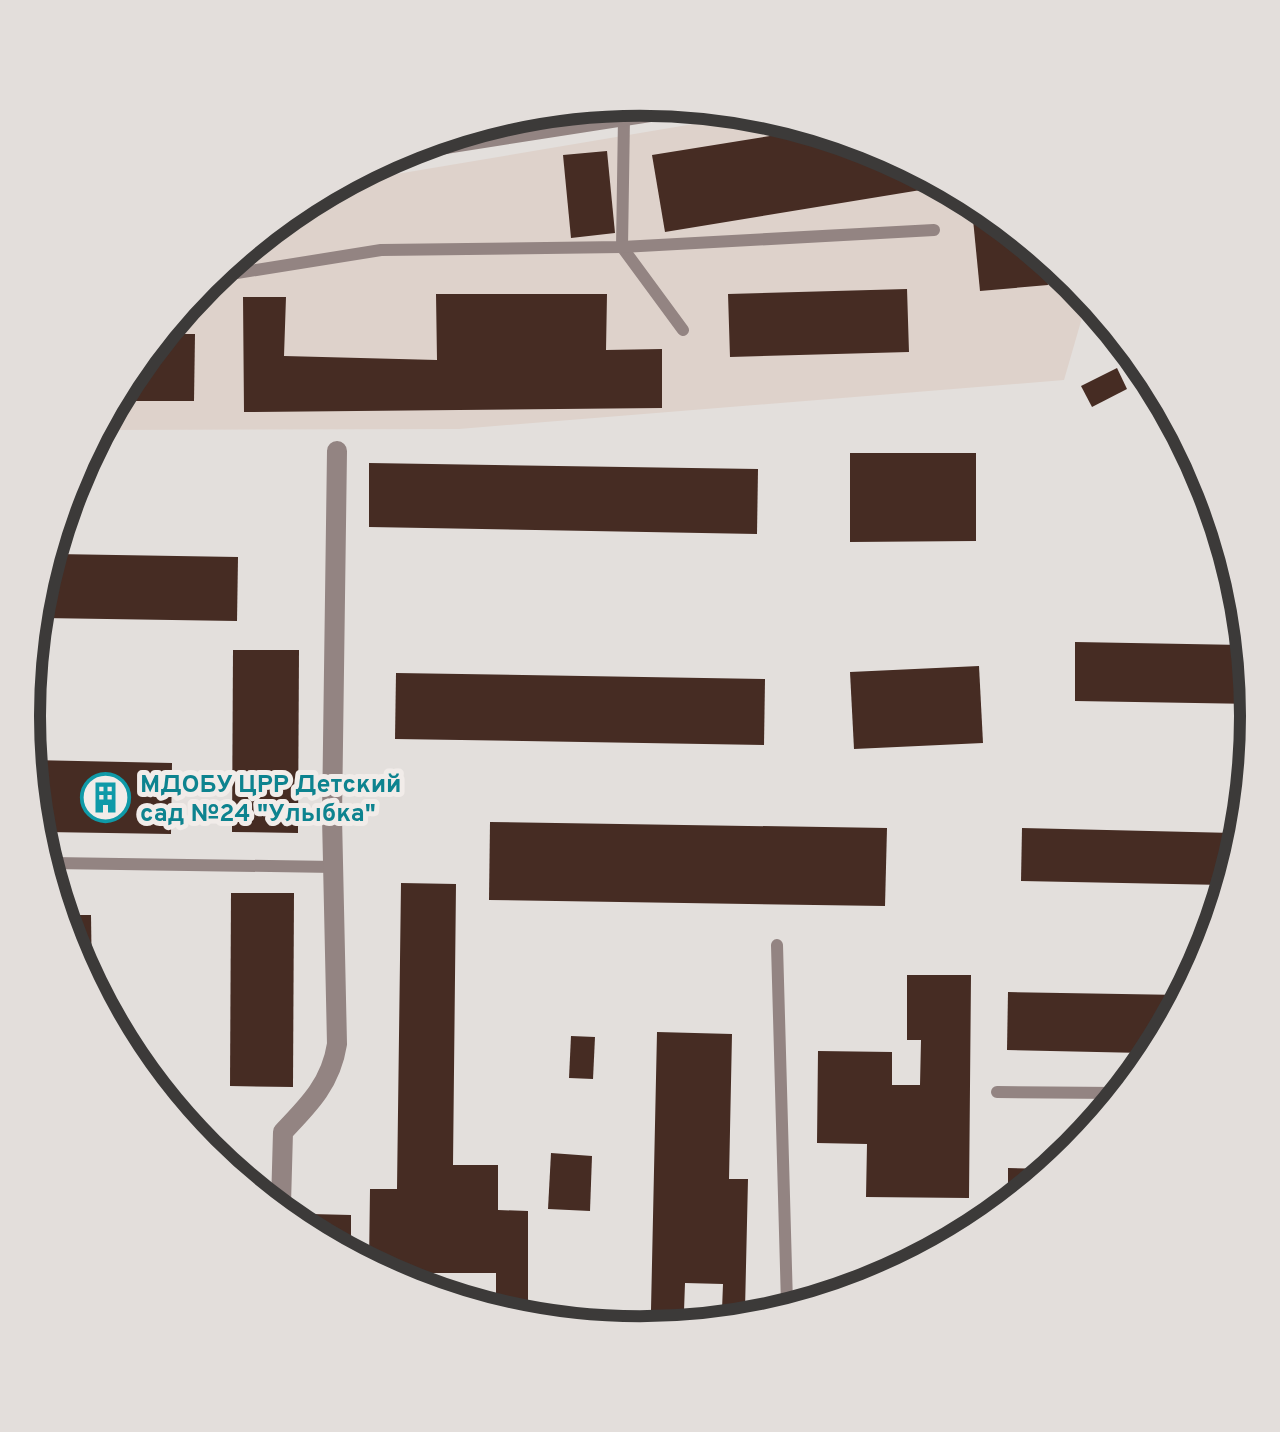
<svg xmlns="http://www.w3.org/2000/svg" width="1280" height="1432" viewBox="0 0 1280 1432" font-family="Overpass,sans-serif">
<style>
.built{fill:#ded2cb}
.building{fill:#462c23}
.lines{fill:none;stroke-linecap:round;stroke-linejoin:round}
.lane{stroke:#938482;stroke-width:12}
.street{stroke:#938482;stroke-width:20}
.labels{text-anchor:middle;stroke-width:10;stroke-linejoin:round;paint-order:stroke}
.culture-label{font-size:25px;font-weight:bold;fill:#0d838f;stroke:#f1ece9;text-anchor:start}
.rim{fill:none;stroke:#3c3a39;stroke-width:12}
</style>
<rect width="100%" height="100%" fill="#e3dfdc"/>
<polygon class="built" points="735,117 877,146 1077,280 1088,297 1064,380 459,429 103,430 204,279 349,182"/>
<g class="building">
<polygon points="801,131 877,146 939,187 665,232 652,155"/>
<polygon points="607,151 615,233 571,238 563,155"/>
<polygon points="972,209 1045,258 1048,285 980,291"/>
<polygon points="907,289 909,352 730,357 728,294"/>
<polygon points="436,294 607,294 606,350 662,349 662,408 244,412 243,297 286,297 284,356 437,360"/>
<polygon points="167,334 195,334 194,401 122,401"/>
<polygon points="1117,368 1127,389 1092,407 1081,386"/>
<polygon points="850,453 976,453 976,541 850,542"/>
<polygon points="369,463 758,469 757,534 369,527"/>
<polygon points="55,554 238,557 237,621 42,618"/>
<polygon points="1075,642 1243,645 1255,704 1075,701"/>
<polygon points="233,650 299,650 298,833 232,832"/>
<polygon points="979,666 983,743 854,749 850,672"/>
<polygon points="396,673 765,679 764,745 395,739"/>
<polygon points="31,760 172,763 171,834 46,832"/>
<polygon points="490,822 887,828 885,906 489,900"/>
<polygon points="1022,828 1234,833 1224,885 1021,881"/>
<polygon points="401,883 456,884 453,1165 498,1165 498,1210 528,1211 528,1310 496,1305 496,1273 383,1273 369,1264 370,1189 397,1189"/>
<polygon points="231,893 294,893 293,1087 230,1086"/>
<polygon points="62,915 91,915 92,986 69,952"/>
<polygon points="907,975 971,975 969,1198 866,1197 867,1144 817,1143 818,1051 892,1052 892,1085 920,1085 921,1040 907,1040"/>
<polygon points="1008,992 1182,995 1143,1053 1007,1050"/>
<polygon points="657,1032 732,1034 729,1179 748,1179 745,1310 722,1310 723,1284 685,1283 684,1311 651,1310"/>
<polygon points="571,1036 595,1037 593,1079 569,1078"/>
<polygon points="551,1153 592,1156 590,1211 548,1209"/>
<polygon points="1008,1168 1053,1169 1008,1199"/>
<polygon points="311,1214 351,1215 351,1251 311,1225"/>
</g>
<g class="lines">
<g class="lane">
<polyline points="624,117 622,247 683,330"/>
<polyline points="206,278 381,250 622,247 934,230"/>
<polyline points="52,863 335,867"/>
<polyline points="777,945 787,1304"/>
<polyline points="997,1092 1117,1093"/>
</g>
<g class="street">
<polyline points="394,152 682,107"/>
<path d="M281,1204L283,1132C309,1105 331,1083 337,1044L332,817L337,451"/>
</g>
</g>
<defs>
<symbol id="building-ring" viewBox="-11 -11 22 22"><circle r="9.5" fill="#f1ece9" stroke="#0f9aa8" stroke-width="1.5"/><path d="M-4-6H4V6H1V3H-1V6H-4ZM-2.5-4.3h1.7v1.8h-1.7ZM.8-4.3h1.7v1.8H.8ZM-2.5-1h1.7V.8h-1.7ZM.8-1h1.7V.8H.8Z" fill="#0f9aa8"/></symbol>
</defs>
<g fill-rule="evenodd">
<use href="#building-ring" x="78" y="770" width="55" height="55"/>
</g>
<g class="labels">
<g class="culture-label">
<text x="140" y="792">МДОБУ ЦРР Детский<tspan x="140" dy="29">сад №24 "Улыбка"</tspan></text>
</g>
</g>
<path d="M0 0H1280V1432H0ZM40 716a600 600 0 1 1 1200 0a600 600 0 1 1-1200 0Z" fill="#e3dedb" fill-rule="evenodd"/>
<path class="rim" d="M40 716a600 600 0 1 1 1200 0a600 600 0 1 1-1200 0Z"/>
</svg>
